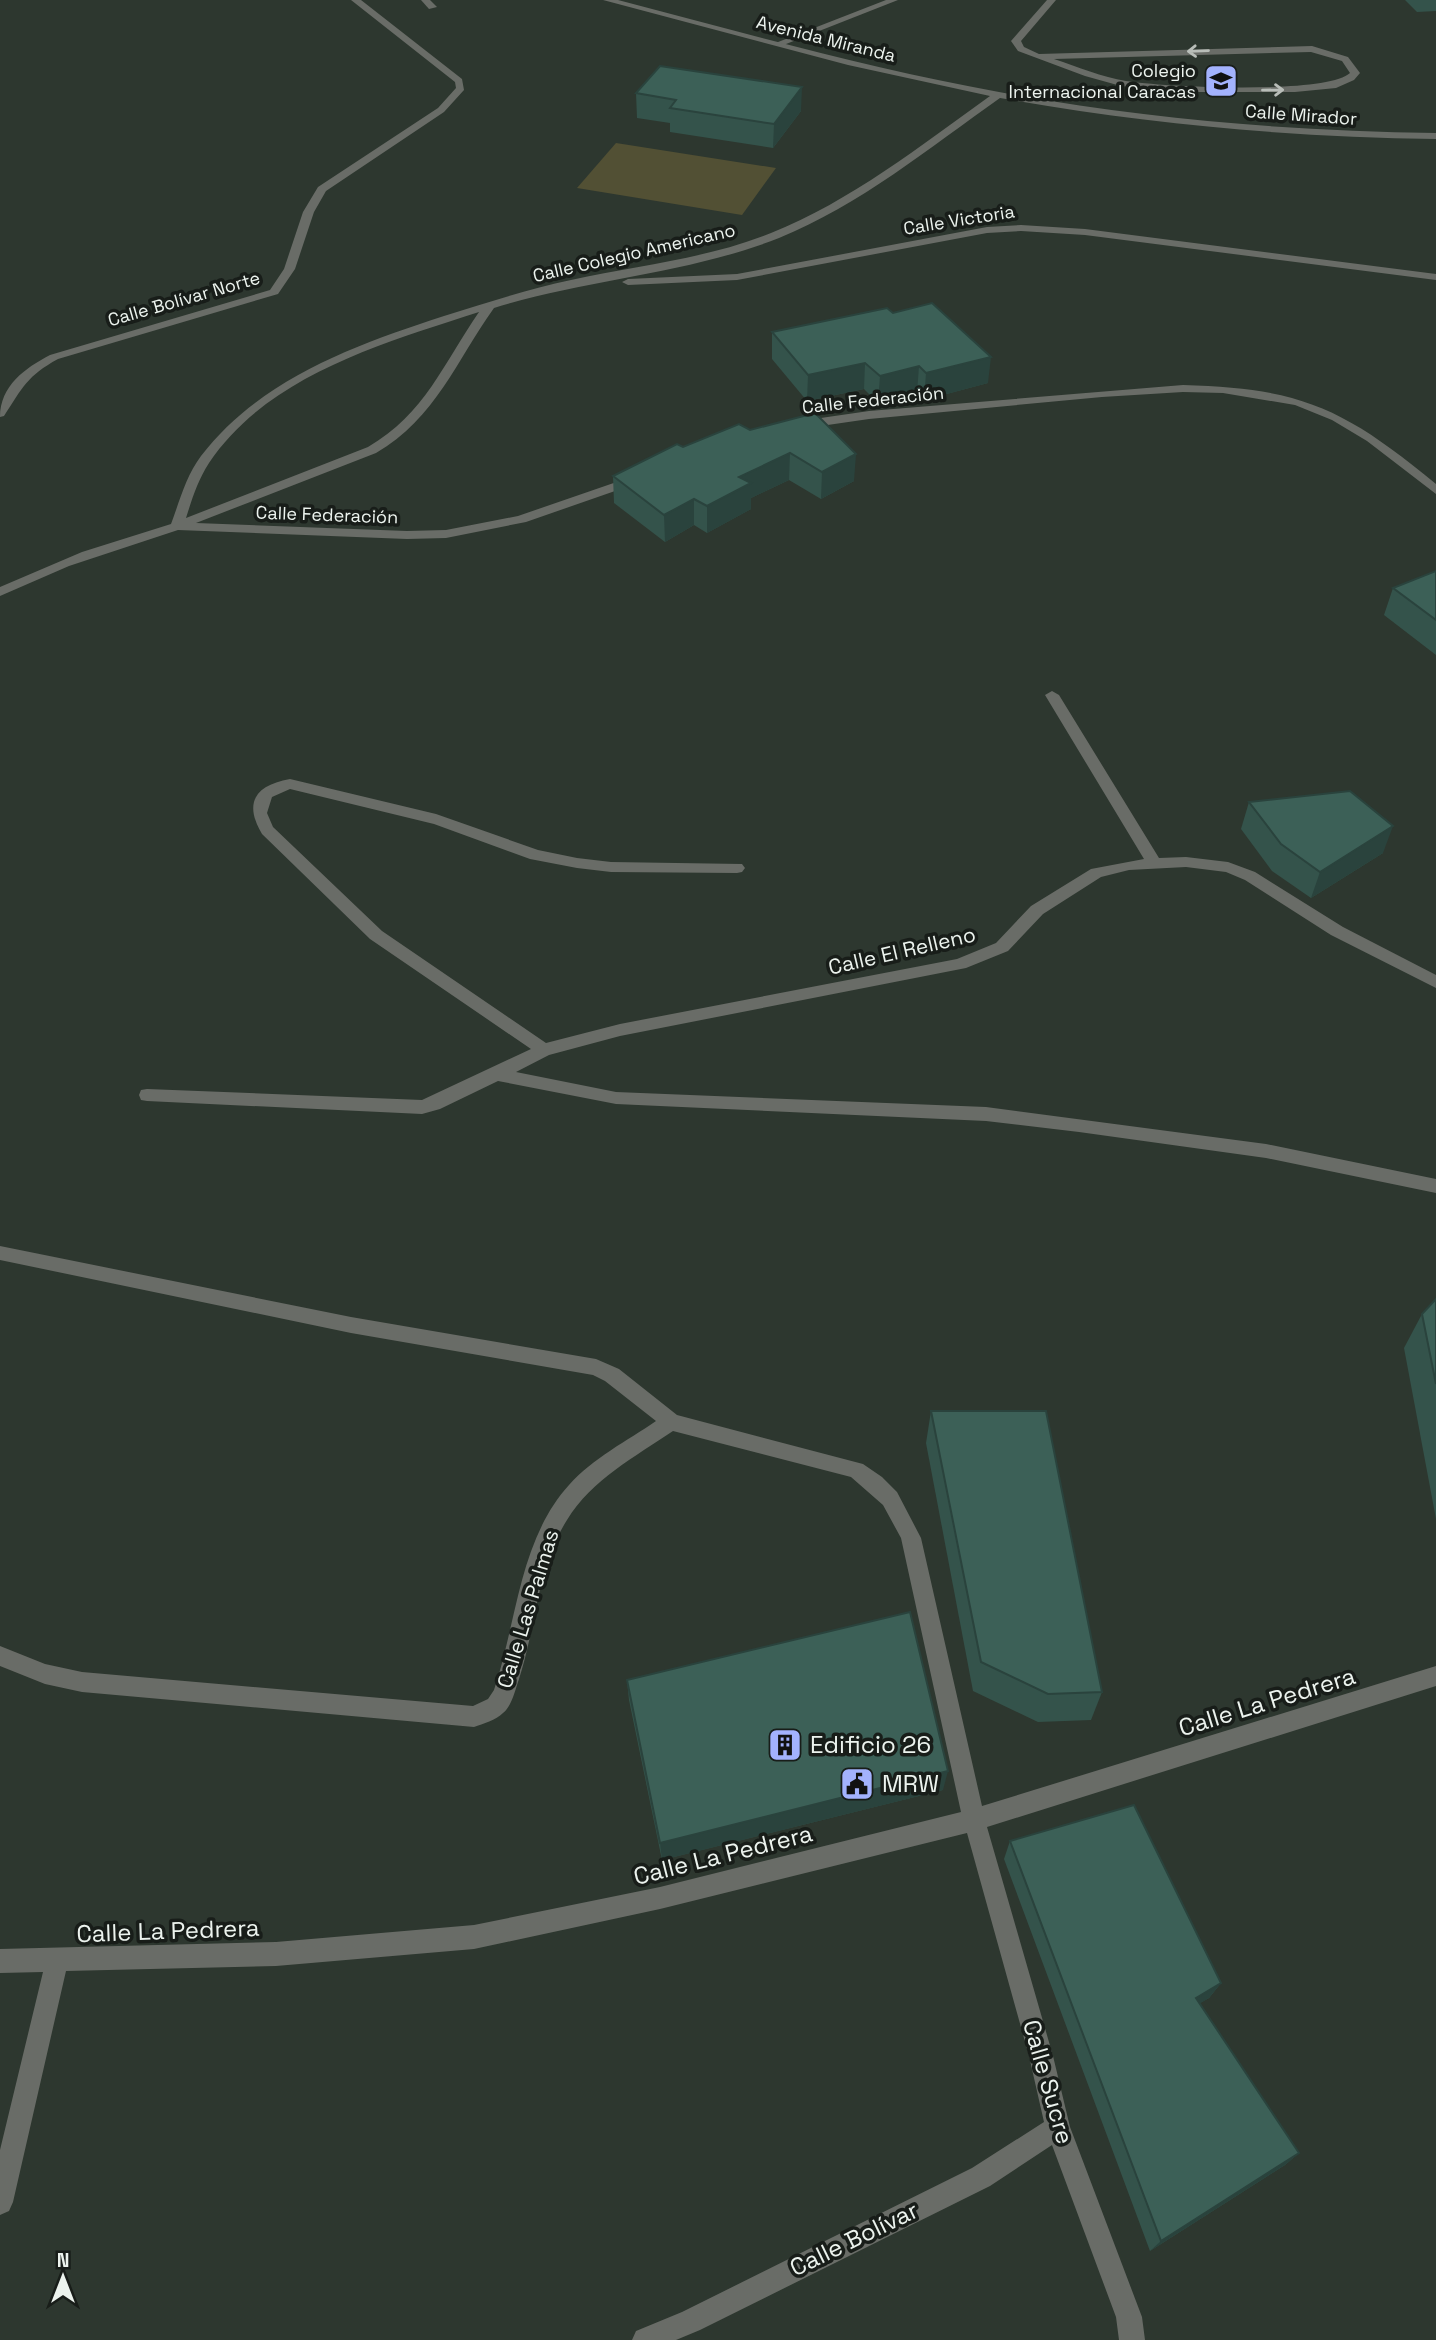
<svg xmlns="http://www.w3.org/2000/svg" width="1436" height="2340" viewBox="0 0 1436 2340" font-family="'Space Grotesk',sans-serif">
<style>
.green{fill:#525034}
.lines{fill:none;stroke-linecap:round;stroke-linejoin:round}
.lane{fill:#696c67;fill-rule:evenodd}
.street{fill:#696c67;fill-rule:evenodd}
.wall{fill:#34534b}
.shaded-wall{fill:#2a433d}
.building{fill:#3c6057;stroke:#2a433d;stroke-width:2}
.oneway{stroke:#b8bdb8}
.labels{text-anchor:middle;stroke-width:7;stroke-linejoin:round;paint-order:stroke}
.far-street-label{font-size:18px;fill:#ecf3ee;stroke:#181d19}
.far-poi-label{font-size:18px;fill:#ecf3ee;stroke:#181d19;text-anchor:end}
.street-label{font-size:21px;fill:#ecf3ee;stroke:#181d19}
.near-street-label{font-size:24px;fill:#ecf3ee;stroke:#181d19}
.near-poi-label{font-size:24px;fill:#ecf3ee;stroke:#181d19;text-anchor:start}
</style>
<rect width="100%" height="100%" fill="#2d372f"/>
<polygon class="green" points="616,143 776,168 742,215 577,188"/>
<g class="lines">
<g class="lane">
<polygon points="886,0 898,0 781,46 773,44"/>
<path d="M1047,0H1056L1021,41L1024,47L1039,54L1312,46L1348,57L1360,73L1354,80L1336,88L1295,92H1169L1121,86L1085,76L1018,51L1011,41ZM1311,52L1342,61L1350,73C1327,95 1162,87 1126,81C1102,77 1078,67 1054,59Z"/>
</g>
<g class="street">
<path d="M351,0H361L462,79L464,90L444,112L326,191L314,212L295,269L278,294L58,359C27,376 23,387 4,416L0,417C0,386 25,368 50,355L270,290L284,269L303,212L318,187L438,108L456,88L455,82Z"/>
<polygon points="421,0 430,0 437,7 429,9"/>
<path d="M603,0H618C744,33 870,69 999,92C1143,119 1289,131 1436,133V139C1289,137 1144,124 1000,98C929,148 860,205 779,238C688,274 587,279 494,308C456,361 436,418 376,453L196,523L407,531L446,530L518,516L634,476L638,477V483L526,522L446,538L407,539L178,530L69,566L0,596V587L82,552L171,524C180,500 186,476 201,456C260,379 355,345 444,316C486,303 528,289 571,280C638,265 707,259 771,233C851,201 920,146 990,96L848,65ZM479,312C443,364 425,414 368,447L186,518C192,499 198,480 209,463C268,375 384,343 479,312Z"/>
<polygon points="1021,225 1085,229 1436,274 1436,280 1085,235 1021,231 987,233 737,280 628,285 622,282 628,279 737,274 987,227"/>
<path d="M1183,385C1302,388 1345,409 1436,484V494L1367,441L1332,420L1295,405L1223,393L1183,392L1102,397L869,419L800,429L794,425L800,421L869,411Z"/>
<path d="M1052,691L1059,695L1159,858L1186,857L1228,862L1255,872L1343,927L1436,975V988L1331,935L1245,880L1226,872L1186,867L1129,870L1101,877L1043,914L1008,951L966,968L620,1036L549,1055L516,1072L616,1092L986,1107L1266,1144L1436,1179V1193L1266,1158L1079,1132L986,1121L616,1104L498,1081L440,1109L422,1114L147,1101L141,1100L139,1095L141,1090L147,1089L422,1100L531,1049L370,939L262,834C243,802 256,785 290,779L436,814L538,850L577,858L611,862L742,864L745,868L742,872L737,873L611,872L577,868L530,859L434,824L290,789L272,797L267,813L273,827L382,931L546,1043L620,1024L957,959L996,943L1031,906L1091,869L1144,859L1045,695Z"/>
<path d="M0,1246L351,1317L596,1359L619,1369L677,1415L863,1464L882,1477L897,1492L921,1538L982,1806L1436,1666V1686L987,1827L1053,2056L1070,2127L1142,2317L1145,2340H1119L1116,2317L1052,2145L990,2186L700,2330L676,2340H632L636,2331L682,2312L972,2168L1044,2122L1029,2056L967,1833L660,1909L474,1949L276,1966L66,1971L13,2202L9,2211L0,2215V2150L43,1972L0,1973V1949L276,1942L474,1925L660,1887L961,1812L901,1538L883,1505L851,1477L673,1431C635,1457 592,1479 567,1520C537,1567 536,1628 519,1679C515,1690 512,1706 503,1713C496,1720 483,1724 474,1727L82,1692L45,1684L0,1666V1646L45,1664L82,1672L473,1706L488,1699L494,1690C517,1622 519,1540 569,1485C593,1458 627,1441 656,1421L605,1381L593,1375L351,1333L0,1260Z"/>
</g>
</g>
<g class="wall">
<polygon points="1405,0 1436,0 1436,11 1417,12"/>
<polygon points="636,93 801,111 773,148 670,132 670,123 637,118"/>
<polygon points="772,332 988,383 924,400 917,393 878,403 864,389 807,401 772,359"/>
<polygon points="750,430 854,481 821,499 789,480 751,498 751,509 707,533 694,525 665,542 614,503 613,476 683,447"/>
<polygon points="1436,571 1436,655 1384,615 1393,588"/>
<polygon points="1249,802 1383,853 1311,898 1272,871 1241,829"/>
<polygon points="1436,1299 1436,1519 1404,1348 1422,1314"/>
<polygon points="931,1411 1102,1692 1091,1720 1038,1722 973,1691 926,1443"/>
<polygon points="627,1680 943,1790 662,1860 629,1700"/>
<polygon points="1010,1841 1221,1983 1209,1998 1200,2003 1299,2153 1285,2165 1150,2251 1004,1859"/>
</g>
<g class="shaded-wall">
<polygon points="802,87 801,111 773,148 774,124"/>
<polygon points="991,357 988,383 924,400 926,373"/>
<polygon points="865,363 864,389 807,401 808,375"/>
<polygon points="919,366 917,393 878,403 880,376"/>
<polygon points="790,453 789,480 751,498 751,509 707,533 707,506 739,477"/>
<polygon points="856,454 854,481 821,499 822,472"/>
<polygon points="694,499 694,525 665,542 664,515"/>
<polygon points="1393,826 1383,853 1311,898 1320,872"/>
<polygon points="948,1771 943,1790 662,1860 660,1843"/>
<polygon points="1221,1983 1209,1998 1185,2012 1196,1998"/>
<polygon points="1299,2153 1285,2165 1150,2251 1161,2241"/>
</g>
<g class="building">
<polygon points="660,66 802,87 774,124 670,108 676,100 636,93"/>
<polygon points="932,303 991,357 926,373 919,366 880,376 865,363 808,375 772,332 887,308 893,313"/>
<polygon points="815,413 856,454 822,472 790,453 739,477 751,483 707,506 694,499 664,515 613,476 677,444 683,447 739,424 750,430"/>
<polygon points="1436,571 1436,620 1393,588"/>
<polygon points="1350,791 1393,826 1320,872 1281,844 1249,802"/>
<polygon points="1436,1299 1436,1384 1422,1314"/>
<polygon points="931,1411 1046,1411 1102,1692 1048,1694 981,1662"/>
<polygon points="910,1612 948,1771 660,1843 627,1680"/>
<polygon points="1134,1805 1221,1983 1196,1998 1299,2153 1161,2241 1010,1841"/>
</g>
<defs><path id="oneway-shaft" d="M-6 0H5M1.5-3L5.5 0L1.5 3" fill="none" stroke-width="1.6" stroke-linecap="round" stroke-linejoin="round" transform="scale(1.75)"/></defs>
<g class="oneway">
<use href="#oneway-shaft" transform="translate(1198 51) rotate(178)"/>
<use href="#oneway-shaft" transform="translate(1273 90) rotate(-1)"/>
</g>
<defs>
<symbol id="school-square" viewBox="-11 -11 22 22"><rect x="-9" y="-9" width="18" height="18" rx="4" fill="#a3b2fd" stroke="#181d19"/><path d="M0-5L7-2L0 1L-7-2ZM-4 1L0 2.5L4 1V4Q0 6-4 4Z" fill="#111"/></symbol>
<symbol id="building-square" viewBox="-11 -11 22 22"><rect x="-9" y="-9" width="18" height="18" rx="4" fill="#a3b2fd" stroke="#181d19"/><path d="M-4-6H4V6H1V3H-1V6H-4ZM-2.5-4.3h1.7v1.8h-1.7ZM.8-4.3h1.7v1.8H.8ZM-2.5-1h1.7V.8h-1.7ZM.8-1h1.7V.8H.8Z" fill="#111"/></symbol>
<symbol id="civic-square" viewBox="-11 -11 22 22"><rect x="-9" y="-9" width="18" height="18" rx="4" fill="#a3b2fd" stroke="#181d19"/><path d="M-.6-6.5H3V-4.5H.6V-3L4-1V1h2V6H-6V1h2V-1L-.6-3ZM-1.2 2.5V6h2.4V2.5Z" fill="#111"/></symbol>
</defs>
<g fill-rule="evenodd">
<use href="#school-square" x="1202" y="62" width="38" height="38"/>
<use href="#building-square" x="766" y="1726" width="38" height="38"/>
<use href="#civic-square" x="838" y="1765" width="38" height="38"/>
</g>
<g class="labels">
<g class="far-street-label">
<text transform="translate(826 39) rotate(14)" y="6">Avenida Miranda</text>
<text transform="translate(1301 115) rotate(4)" y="6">Calle Mirador</text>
<text transform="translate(959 220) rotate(-9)" y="6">Calle Victoria</text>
<text transform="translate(634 253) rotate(-13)" y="6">Calle Colegio Americano</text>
<text transform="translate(184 299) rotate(-16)" y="6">Calle Bolívar Norte</text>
<text transform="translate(873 400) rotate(-6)" y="6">Calle Federación</text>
<text transform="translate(327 515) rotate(2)" y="6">Calle Federación</text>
</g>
<g class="far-poi-label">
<text x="1196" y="77">Colegio<tspan x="1196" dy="21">Internacional Caracas</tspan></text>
</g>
<g class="street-label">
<text transform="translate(902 951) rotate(-13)" y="7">Calle El Relleno</text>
<text transform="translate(528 1609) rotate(-73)" y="7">Calle Las Palmas</text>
</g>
<g class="near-street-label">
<text transform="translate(1267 1702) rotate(-17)" y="8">Calle La Pedrera</text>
<text transform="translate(723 1855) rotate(-14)" y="8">Calle La Pedrera</text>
<text transform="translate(168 1931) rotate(-2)" y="8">Calle La Pedrera</text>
<text transform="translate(1048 2082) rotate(74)" y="8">Calle Sucre</text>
<text transform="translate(854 2239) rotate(-26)" y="8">Calle Bolívar</text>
</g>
<g class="near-poi-label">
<text x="810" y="1753">Edificio 26</text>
<text x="882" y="1792">MRW</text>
</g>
</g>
<g transform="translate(63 2277)" stroke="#181d19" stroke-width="5" paint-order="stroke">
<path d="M0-5L12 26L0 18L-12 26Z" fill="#ecf3ee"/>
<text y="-10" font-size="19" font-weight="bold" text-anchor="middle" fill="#ecf3ee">N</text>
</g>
</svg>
